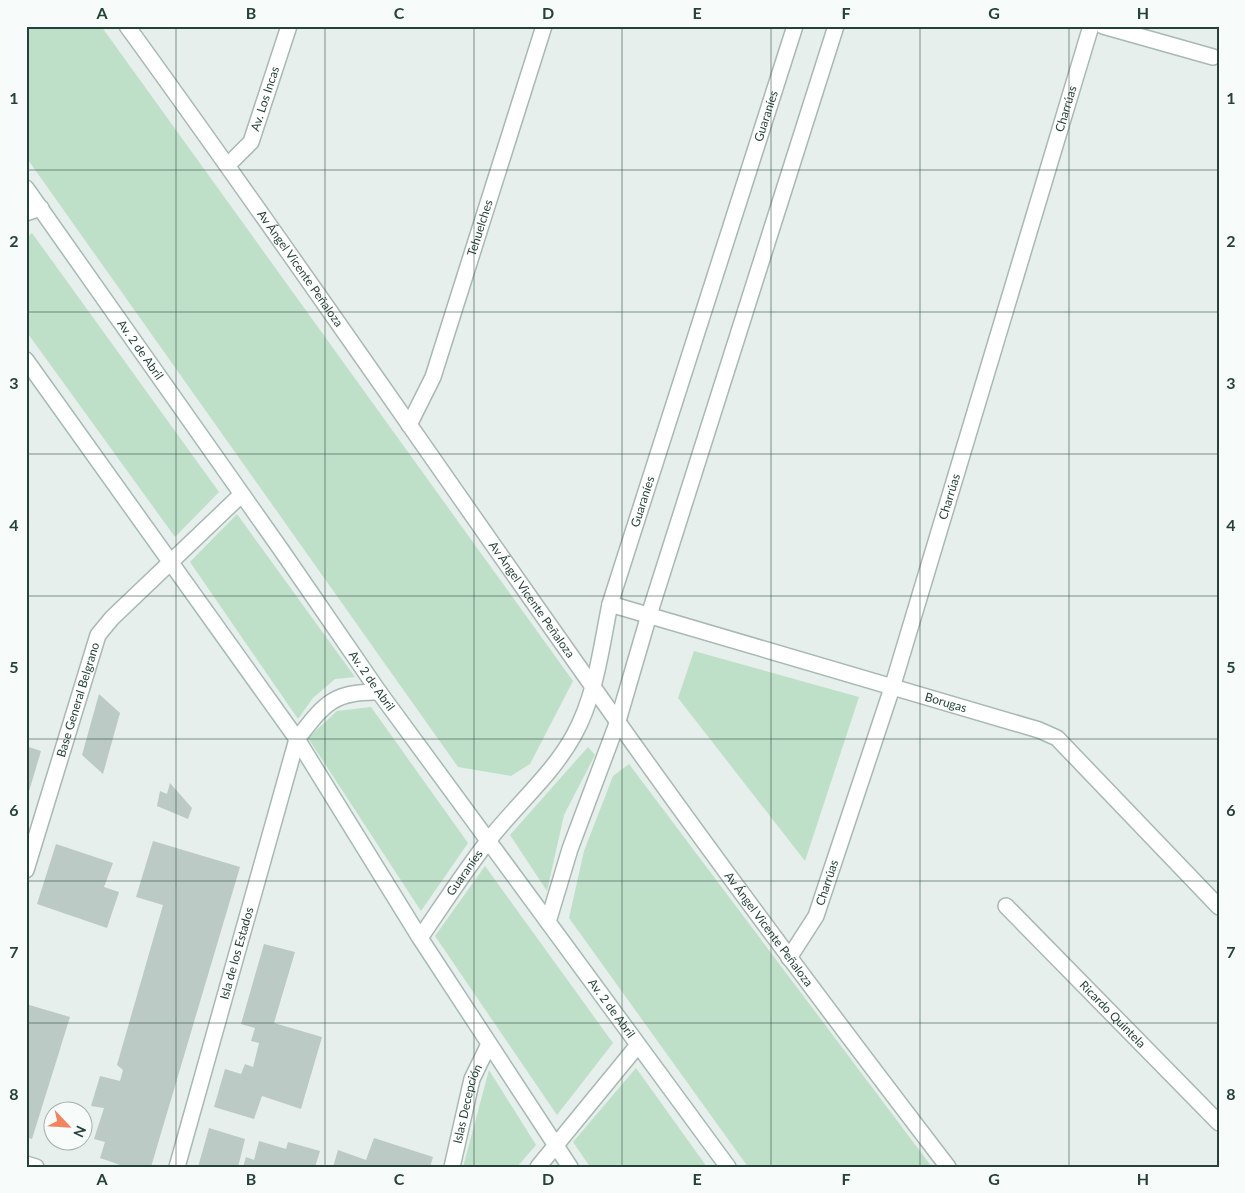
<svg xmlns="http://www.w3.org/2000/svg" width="1245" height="1193" viewBox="0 0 1245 1193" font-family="Lato,sans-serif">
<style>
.green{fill:#bfe0c8}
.building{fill:#bbcac4}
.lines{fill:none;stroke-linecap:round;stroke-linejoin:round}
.minor-casing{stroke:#a8b8b2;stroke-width:18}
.tertiary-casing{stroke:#a8b8b2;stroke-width:18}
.secondary-casing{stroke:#a4bbb3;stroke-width:18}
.minor{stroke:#fff;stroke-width:15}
.tertiary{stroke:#fff;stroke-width:15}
.secondary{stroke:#fff;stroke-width:15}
.grid{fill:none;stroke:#24423a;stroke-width:1;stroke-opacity:0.55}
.labels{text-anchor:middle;stroke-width:4;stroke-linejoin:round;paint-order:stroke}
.street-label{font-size:12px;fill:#24423a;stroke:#f7fbf9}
.neatline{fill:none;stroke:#24423a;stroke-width:2}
.grid-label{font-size:16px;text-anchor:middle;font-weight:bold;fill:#24423a}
</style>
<rect width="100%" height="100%" fill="#e6efeb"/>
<g class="green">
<polygon points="26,26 101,26 573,681 530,764 511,776 458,767 26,157"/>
<polygon points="32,233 219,492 175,537 26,331 26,238"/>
<polygon points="237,514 355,677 335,679 313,698 298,719 190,562"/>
<polygon points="694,651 859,697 805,861 678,698"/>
<polygon points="371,707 468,843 421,911 308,738 337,711"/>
<polygon points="588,747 595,755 564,815 547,891 510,835"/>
<polygon points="629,764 932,1167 748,1167 569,918 584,851 613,776"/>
<polygon points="485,866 613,1043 557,1115 435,936"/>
<polygon points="636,1068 707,1167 590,1167 573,1142"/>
<polygon points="489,1070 536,1145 517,1167 463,1167"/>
</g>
<g class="building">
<polygon points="99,694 120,713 103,774 82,755"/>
<polygon points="26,746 41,751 27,798 26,798"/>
<polygon points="170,783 192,808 188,819 157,806 160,791 167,794"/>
<polygon points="153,841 240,867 151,1167 126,1167 100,1158 105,1142 94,1139 104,1108 91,1106 100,1076 120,1081 123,1070 117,1065 163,905 136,897"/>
<polygon points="56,844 113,863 104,887 119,892 107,928 37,904"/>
<polygon points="264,944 295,952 274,1023 322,1037 301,1109 262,1096 254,1119 214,1107 225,1069 241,1074 245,1064 253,1067 259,1043 251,1041 255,1028 241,1024"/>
<polygon points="26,1004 70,1017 32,1139 26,1137"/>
<polygon points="209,1128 245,1139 238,1167 198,1167"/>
<polygon points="374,1138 433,1157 430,1167 333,1167 338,1150 366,1160"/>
<polygon points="259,1141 286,1149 288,1142 320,1151 315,1167 243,1167 246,1157 254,1160"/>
</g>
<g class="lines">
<defs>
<g id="minor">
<polyline points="1103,26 1213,57"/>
<path id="s1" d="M228,165L251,142L289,26"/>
<polyline points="26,213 41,208"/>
<path id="s2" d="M409,425L433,377L544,26"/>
<path id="s3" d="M610,604L1039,730L1057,738L1219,907"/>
<path id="s4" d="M26,870L98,635L112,618L241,495"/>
<path id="s5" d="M1006,906L1219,1123"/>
<polyline points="548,922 570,849 618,721 649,615 836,26"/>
<path id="s6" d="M420,938C442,906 464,872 488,841C515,806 552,775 574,735C596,695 601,648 610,604L795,26"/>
<path id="s7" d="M789,958L816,916L892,688L1091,26"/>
<polyline points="26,1164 36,1167"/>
<path id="s8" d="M177,1167L297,739C324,705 332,691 379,692"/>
<path id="s9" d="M452,1167L472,1079L489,1044"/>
<polyline points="538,1167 638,1045"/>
</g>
<g id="tertiary">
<path id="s10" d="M127,26C295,257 455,493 620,725C726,874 836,1021 948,1167"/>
</g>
<g id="secondary">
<path id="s11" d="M26,188L282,551L379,692L728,1167"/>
<polyline points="26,360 297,739 420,938 570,1167"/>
</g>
</defs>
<use href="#minor" class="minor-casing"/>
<use href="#tertiary" class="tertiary-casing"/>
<use href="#secondary" class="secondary-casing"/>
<use href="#minor" class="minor"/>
<use href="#tertiary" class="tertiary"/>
<use href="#secondary" class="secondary"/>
</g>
<path class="grid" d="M176,26V1167M325,26V1167M474,26V1167M622,26V1167M771,26V1167M920,26V1167M1069,26V1167M26,170H1219M26,312H1219M26,454H1219M26,596H1219M26,739H1219M26,881H1219M26,1023H1219"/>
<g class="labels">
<g class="street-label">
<text dy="4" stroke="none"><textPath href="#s1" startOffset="78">Av. Los Incas</textPath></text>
<text dy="4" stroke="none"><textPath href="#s7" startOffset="895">Charrúas</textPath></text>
<text dy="4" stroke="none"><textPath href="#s6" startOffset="904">Guaraníes</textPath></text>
<text dy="4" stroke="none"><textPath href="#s2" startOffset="210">Tehuelches</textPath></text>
<text dy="4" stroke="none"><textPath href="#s10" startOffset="298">Av Ángel Vicente Peñaloza</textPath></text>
<text dy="4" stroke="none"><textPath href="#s11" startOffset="198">Av. 2 de Abril</textPath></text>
<text dy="4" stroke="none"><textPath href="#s7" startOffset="490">Charrúas</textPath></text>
<text dy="4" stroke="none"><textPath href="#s6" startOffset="499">Guaraníes</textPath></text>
<text dy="4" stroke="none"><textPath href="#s10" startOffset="702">Av Ángel Vicente Peñaloza</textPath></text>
<text dy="4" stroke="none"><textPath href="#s11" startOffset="602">Av. 2 de Abril</textPath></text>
<text dy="4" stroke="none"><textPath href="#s4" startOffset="178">Base General Belgrano</textPath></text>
<text dy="4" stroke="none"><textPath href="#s3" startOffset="350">Borugas</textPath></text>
<text dy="4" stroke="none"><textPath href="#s6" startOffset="79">Guaraníes</textPath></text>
<text dy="4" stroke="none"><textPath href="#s7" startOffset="85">Charrúas</textPath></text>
<text dy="4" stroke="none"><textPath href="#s10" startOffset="1108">Av Ángel Vicente Peñaloza</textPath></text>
<text dy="4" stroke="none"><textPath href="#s8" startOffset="222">Isla de los Estados</textPath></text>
<text dy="4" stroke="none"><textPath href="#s11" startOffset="1008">Av. 2 de Abril</textPath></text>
<text dy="4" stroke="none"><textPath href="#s5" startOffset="152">Ricardo Quintela</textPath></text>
<text dy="4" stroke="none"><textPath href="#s9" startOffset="65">Islas Decepción</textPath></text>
</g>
</g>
<rect width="1245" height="1193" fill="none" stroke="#f7fbf9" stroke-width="55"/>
<g transform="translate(68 1126) rotate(115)"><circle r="24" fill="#f7fbf9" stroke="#a3b1ad"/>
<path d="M0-4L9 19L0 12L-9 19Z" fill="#f4845f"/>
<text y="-8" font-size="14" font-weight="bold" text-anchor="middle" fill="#24423a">N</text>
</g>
<rect x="28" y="28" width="1190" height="1138" class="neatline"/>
<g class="grid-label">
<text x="102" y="19">A</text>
<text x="251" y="19">B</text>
<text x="399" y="19">C</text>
<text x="548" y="19">D</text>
<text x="697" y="19">E</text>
<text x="846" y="19">F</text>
<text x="994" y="19">G</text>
<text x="1143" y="19">H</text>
<text x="14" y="104">1</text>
<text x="1231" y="104">1</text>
<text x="14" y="247">2</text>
<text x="1231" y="247">2</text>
<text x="14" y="389">3</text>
<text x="1231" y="389">3</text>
<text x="14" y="531">4</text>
<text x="1231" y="531">4</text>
<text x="14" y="673">5</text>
<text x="1231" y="673">5</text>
<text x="14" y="816">6</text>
<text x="1231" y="816">6</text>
<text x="14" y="958">7</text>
<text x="1231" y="958">7</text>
<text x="14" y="1100">8</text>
<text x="1231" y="1100">8</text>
<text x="102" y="1185">A</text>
<text x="251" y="1185">B</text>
<text x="399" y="1185">C</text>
<text x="548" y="1185">D</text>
<text x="697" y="1185">E</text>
<text x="846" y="1185">F</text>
<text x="994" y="1185">G</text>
<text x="1143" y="1185">H</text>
</g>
</svg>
